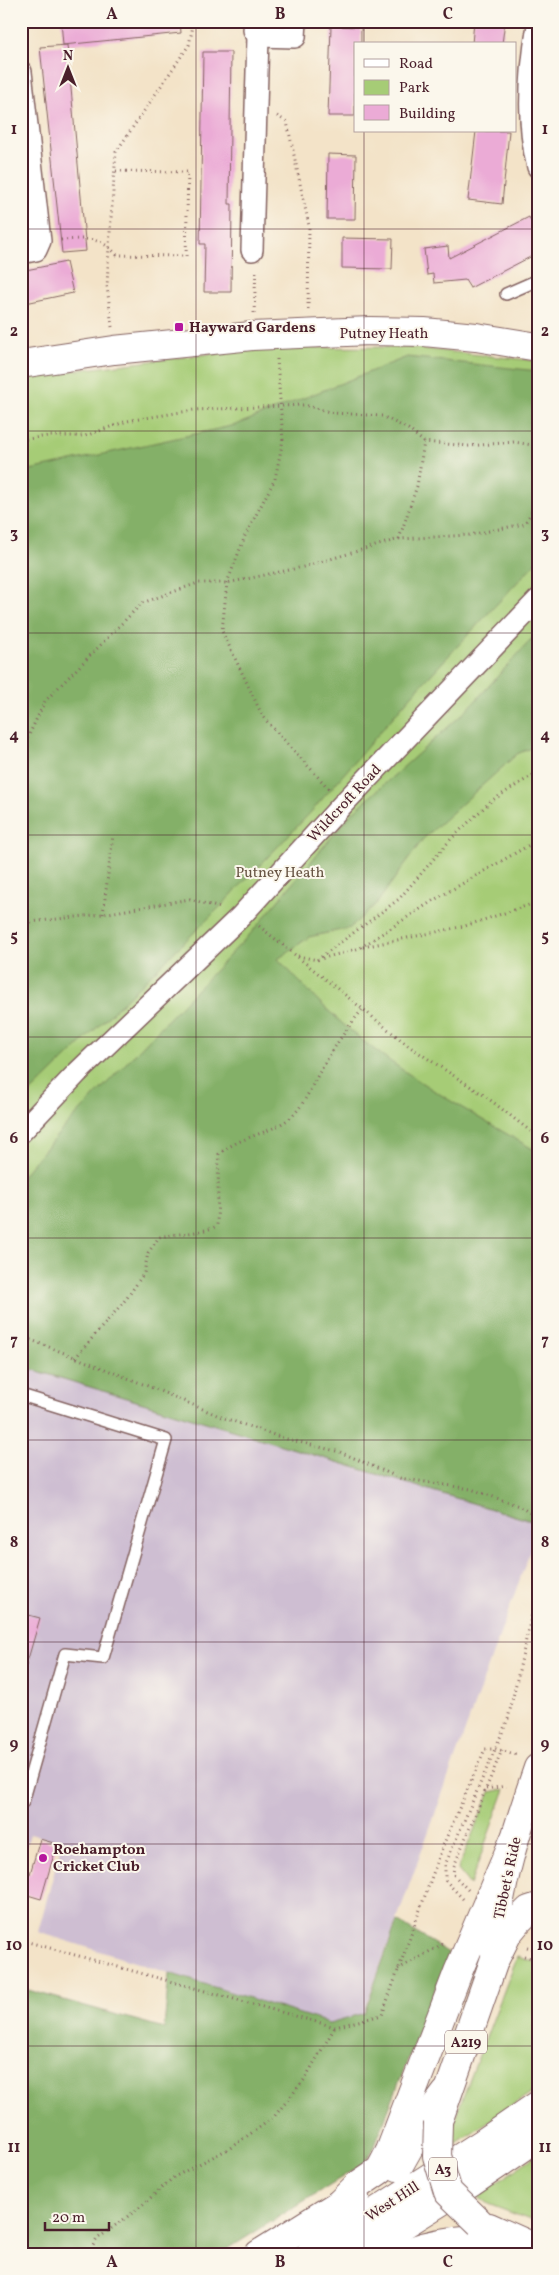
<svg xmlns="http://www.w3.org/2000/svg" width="559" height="2275" viewBox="0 0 559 2275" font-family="Vollkorn,serif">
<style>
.industrial{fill:#cebed2}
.green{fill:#a6cc76;stroke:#787650}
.forest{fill:#84b067;stroke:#676849}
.building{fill:#ebabd6}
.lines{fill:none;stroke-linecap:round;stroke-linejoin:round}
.lane-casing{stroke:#856462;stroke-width:14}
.street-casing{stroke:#856462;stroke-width:24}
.secondary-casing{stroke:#856462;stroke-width:30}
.primary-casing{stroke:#856462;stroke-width:30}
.highway-casing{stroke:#856462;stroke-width:30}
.path{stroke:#856462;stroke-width:3;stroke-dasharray:1 4;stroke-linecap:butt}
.lane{stroke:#fff;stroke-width:11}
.street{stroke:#fff;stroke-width:21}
.secondary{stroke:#fff;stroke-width:28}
.primary{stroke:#fff;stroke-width:28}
.highway{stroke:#fff;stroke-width:28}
.primary-bridge-casing{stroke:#856462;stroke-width:30;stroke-linecap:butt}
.primary-bridge{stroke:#fff;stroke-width:28}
.grid{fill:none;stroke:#4a1f2b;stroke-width:1;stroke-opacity:0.55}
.poi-dot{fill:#b5179e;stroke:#fbf7ec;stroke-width:2}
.labels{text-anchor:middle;stroke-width:4;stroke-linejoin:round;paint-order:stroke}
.shield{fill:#fbf7ec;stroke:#7f6065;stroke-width:1}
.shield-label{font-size:14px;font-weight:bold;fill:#4a1f2b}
.poi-label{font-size:15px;font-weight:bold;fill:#4a1f2b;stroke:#fbf7ec;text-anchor:start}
.street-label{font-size:15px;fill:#4a1f2b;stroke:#fbf7ec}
.park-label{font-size:15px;fill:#665342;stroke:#fbf7ec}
.neatline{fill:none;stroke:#4a1f2b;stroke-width:2}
.grid-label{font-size:16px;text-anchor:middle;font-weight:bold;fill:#4a1f2b}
</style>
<rect width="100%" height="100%" fill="#fbf7ec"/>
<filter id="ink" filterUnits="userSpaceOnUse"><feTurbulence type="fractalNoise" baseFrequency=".02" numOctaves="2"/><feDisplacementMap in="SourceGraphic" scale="10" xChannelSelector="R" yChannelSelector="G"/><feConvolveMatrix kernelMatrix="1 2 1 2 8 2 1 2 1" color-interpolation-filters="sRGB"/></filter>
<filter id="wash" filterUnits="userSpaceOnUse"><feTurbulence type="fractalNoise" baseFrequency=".0096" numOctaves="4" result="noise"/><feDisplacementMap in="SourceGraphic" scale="20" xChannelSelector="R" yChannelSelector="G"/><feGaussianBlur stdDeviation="1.12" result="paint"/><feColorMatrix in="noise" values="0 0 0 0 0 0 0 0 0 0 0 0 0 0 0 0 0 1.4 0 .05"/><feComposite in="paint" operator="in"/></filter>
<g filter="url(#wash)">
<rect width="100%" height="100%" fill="#f3e3c8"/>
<polygon class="industrial" points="21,1366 538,1523 538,1529 363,2013 329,2023 38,1932 62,1843 30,1834 21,1863"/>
<g class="green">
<polygon points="405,347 538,361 538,1523 21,1366 21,377 257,348"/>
<polygon points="505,1789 470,1885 458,1870 459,1866 490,1792"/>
<polygon points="517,1957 538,1963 538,2088 452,2146 452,2132 458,2110"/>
<polygon points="538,2154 538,2223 488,2204 477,2196"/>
</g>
<g class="forest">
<polygon points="407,357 538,371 538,560 411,696 311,812 217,910 21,1102 21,472 236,425"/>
<path d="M538,632V745L517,754L423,839L377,903L350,928L309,937L278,959C299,981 320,1004 343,1024C401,1075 471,1113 538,1152V1523L21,1366V1177L61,1131L251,933L351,814L467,710Z"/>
<polygon points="397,1921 449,1953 373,2150 363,2164 220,2254 21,2254 21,1988 164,2028 169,1973 329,2023 364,2013"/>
</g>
<g id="blocks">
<g class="building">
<polygon points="61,21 180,21 181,33 63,45"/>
<polygon points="474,21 505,21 502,44 472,44"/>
<polygon points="331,26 361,27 361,44 355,44 355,116 328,116"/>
<polygon points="67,45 86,251 62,253 40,47"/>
<polygon points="203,52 231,52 229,204 232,204 231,292 204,292 205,244 200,244"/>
<polygon points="476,131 509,131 502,204 468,200"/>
<polygon points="328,154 356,155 355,219 327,219"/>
<polygon points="529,217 538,235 538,253 470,288 465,280 434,283 433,274 427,275 424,249 448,246 449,258"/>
<polygon points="342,238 393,239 392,269 342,268"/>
<polygon points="66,262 73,293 21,304 21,277 27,275 26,270"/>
<polygon points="21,1613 40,1618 26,1666 21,1666"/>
<polygon points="40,1839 57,1844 41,1899 21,1893 21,1871 30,1874"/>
</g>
</g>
</g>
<g filter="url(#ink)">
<use href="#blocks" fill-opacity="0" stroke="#856462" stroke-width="1"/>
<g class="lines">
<defs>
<g id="lane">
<polyline points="506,294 538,280"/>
<polyline points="21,1395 166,1440 103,1658 65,1654 23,1802"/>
</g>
<g id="street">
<polyline points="255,21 254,30 258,36 295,37 296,21"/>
<path d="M538,25C530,71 526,121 538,167"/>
<polyline points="21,72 40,241 36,250 21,253"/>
<polyline points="252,250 258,36"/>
<polyline points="21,1132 77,1073 241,916 343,804 538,600"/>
</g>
<polyline id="secondary" points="21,364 114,350 252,336 370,331 424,332 476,337 538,347"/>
<g id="primary">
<path d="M494,1949C497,1888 518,1826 538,1768"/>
<polyline points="440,2116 494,1961 508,1933 518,1921 529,1910 538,1907"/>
<polyline points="489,2227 538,2249"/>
</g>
<g id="highway">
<polyline points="398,2167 420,2128 446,2093"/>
<polyline points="339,2204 358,2185 380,2170 390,2151 458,1972 514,1840"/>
<polyline points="259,2254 339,2204 355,2197"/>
<polyline points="310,2254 483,2143 538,2105"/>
<polyline points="356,2254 472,2182 538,2137"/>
<path d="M403,2254C438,2239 473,2239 511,2238"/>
</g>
</defs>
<use href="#lane" class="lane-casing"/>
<use href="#street" class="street-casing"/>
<use href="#secondary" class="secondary-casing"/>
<use href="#primary" class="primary-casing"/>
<use href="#highway" class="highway-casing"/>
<g class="path">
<polyline points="277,116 287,122 309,226 308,310"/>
<path d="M61,240C85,239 99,235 117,255L186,256L188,172L114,171"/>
<polyline points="254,313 256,270"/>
<polyline points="112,327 107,286 109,246 116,152 189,45 194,21"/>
<polyline points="277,359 283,440 275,479 245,536 227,583 222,631 263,717 330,790"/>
<polyline points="21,440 48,436 85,436 127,421 194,410 304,405 334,413 382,416 408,429 424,442 469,446 514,442 538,446"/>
<polyline points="399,539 417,486 424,442"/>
<polyline points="21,752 45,701 142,603 198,583 227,583 303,567 399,539 469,535 524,524 538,503"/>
<polyline points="103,914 113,835"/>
<polyline points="21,923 103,914 190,899 220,908"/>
<polyline points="259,926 410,1047 485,1096 538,1137"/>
<polyline points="363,947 465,926 538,902"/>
<polyline points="298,956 317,960 360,948 434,900 538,840"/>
<polyline points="317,960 399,899 451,839 491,801 538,772"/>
<polyline points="21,1336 148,1386 224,1418 283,1438 340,1452 400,1478 471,1489 519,1506 538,1518"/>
<path d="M75,1358L127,1298L144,1273L148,1253L159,1237C178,1233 199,1234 217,1226L219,1154C240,1136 268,1135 290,1118C305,1105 311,1086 321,1070C333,1049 346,1029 362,1010"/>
<polyline points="486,1789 506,1786"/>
<polyline points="468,1890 453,1874 454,1866 502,1750"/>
<polyline points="463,1899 445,1880 445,1865 508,1719 538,1587"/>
<polyline points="21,1940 335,2027 382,2015 444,1843 485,1749 496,1749 519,1755"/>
<polyline points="527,1947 538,1950"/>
<polyline points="524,1956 538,1960"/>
<polyline points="398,1969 443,1944"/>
<polyline points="88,2254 97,2239 139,2208 174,2177 230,2148 273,2118 304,2080 335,2027"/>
<polyline points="228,2254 236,2249"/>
</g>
<use href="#lane" class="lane"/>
<use href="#street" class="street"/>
<use href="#secondary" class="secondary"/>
<use href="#primary" class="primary"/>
<use href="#highway" class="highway"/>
<defs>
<polyline id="primary-bridge" points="438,2123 437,2156 448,2192 480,2223"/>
</defs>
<use href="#primary-bridge" class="primary-bridge-casing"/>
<use href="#primary-bridge" class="primary-bridge"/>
</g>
</g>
<path class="grid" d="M196,21V2254M364,21V44M364,131V2254M21,229H538M21,431H538M21,633H538M21,835H538M21,1037H538M21,1238H538M21,1440H538M21,1642H538M21,1844H538M21,2046H538"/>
<g class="poi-dot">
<rect x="174" y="322" width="10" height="10" rx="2.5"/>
<circle cx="43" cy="1858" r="5"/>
</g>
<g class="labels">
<g class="shield">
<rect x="445" y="2030.5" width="42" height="23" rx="4"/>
<rect x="429" y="2157.5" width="28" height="23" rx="4"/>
</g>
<g class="shield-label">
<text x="466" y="2047">A219</text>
<text x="443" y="2174">A3</text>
</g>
<g class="poi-label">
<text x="189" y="332">Hayward Gardens</text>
<text x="53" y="1854">Roehampton<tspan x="53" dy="17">Cricket Club</tspan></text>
</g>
<g class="street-label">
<text x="384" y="338">Putney Heath</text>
<text transform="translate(344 803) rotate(-47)" y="5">Wildcroft Road</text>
<text transform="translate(507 1878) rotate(-78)" y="5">Tibbet's Ride</text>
<text transform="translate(392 2201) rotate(-33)" y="5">West Hill</text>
</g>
<g class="park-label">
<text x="280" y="877">Putney Heath</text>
</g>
</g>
<rect width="559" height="2275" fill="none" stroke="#fbf7ec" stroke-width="55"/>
<rect x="354" y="42" width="162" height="90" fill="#fbf7ec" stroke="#b4a19f"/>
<rect x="364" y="59" width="25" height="8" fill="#ffffff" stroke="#b4a19f"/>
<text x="399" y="68" font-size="15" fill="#4a1f2b">Road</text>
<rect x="364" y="80" width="25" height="15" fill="#a6cc76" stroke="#b4a19f"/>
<text x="399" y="92" font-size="15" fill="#4a1f2b">Park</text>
<rect x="364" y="105" width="25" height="15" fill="#ebabd6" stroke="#b4a19f"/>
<text x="399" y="118" font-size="15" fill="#4a1f2b">Building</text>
<g transform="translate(68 68)" stroke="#fbf7ec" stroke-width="4" paint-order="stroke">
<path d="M0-4L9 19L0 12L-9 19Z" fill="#4a1f2b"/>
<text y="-8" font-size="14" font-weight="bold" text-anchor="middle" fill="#4a1f2b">N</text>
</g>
<path d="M45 2222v8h64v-8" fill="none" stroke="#4a1f2b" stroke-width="2.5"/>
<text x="52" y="2222" font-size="15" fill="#4a1f2b" stroke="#fbf7ec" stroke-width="4" paint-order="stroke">20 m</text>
<rect x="28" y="28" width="504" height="2220" class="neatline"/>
<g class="grid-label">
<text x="112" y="19">A</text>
<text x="280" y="19">B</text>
<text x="448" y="19">C</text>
<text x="14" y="134">1</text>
<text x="545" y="134">1</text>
<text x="14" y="336">2</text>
<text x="545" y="336">2</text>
<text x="14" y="538">3</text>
<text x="545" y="538">3</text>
<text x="14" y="740">4</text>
<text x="545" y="740">4</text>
<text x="14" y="941">5</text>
<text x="545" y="941">5</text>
<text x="14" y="1143">6</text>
<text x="545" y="1143">6</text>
<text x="14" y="1345">7</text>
<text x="545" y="1345">7</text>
<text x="14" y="1547">8</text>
<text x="545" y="1547">8</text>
<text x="14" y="1749">9</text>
<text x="545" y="1749">9</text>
<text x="14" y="1950">10</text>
<text x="545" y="1950">10</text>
<text x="14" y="2152">11</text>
<text x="545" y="2152">11</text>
<text x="112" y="2267">A</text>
<text x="280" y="2267">B</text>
<text x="448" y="2267">C</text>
</g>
</svg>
